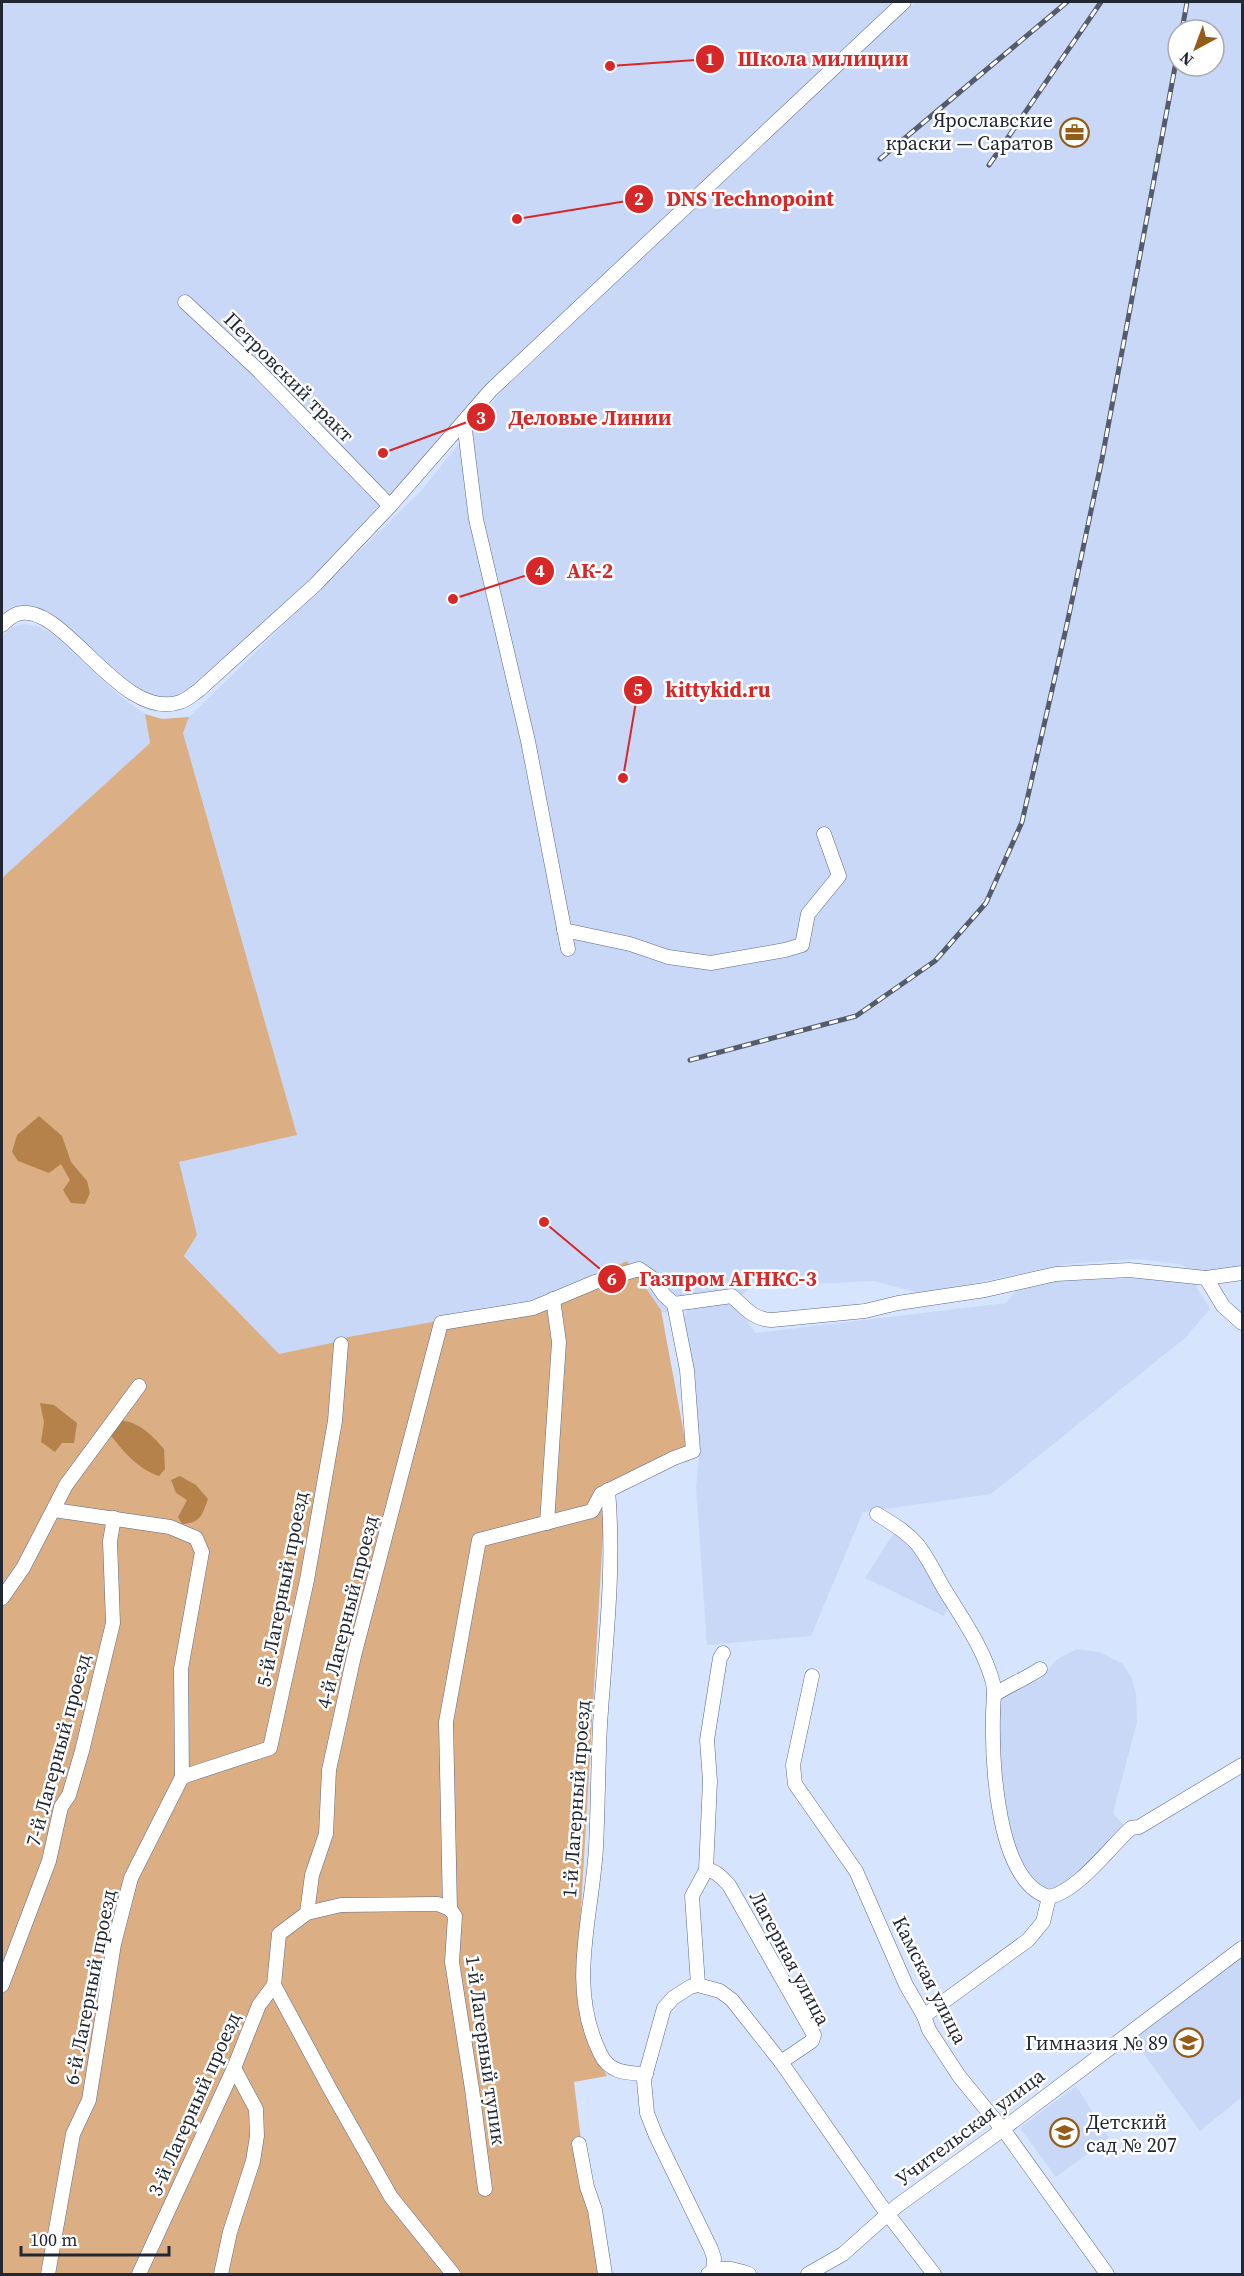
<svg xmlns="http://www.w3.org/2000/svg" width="1244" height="2276" viewBox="0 0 1244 2276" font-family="'Source Serif 4',serif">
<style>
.built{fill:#cad8f8;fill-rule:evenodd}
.green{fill:#dbae83}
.water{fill:#b5824c}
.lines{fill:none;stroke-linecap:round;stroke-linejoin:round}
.minor-casing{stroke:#5b6885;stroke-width:15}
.minor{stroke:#fff;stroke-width:14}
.rail-casing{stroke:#545c6c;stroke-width:5}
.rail{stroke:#fff;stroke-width:3;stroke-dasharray:9;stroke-linecap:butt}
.labels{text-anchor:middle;stroke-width:5;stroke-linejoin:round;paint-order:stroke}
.poi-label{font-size:20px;fill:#212733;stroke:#fff;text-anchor:end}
.street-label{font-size:20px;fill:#212733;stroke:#fff}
.leader{fill:none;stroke:#d62828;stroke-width:2}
.callout-dot{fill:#d62828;stroke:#fff;stroke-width:2}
.mark-label{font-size:18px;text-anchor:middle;font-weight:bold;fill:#fff}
.callout-label{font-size:21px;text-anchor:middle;font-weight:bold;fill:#d62828;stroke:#fff;stroke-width:5;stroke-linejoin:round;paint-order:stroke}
</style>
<rect width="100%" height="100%" fill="#d7e4fe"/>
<g class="built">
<polygon points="2,2 897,2 465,408 409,485 330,562 207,676 180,696 159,699 136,688 55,620 42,612 13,606 2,614"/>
<path d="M915,2H1242V1269L1209,1272L1191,1270L1179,1264L1137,1259L1067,1264L923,1294L874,1281L751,1287L733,1303L756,1333L1006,1303L1017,1290L1045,1282L1112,1279L1188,1277L1194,1283L1210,1309L1185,1338L991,1494L863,1512L811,1636L707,1645L696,1487L700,1445L683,1320L687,1310L657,1313L524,1308L279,1354L184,1255L179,1162L297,1135L183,733L189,717L421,491L504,388ZM1178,30H1214V66H1178Z"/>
<polygon points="25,624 40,627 54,635 121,697 145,714 150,743 2,878 2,636 12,627"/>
<polygon points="898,1530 915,1546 948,1606 944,1616 865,1578 891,1537"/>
<polygon points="1077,1649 1099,1652 1123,1664 1132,1679 1136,1695 1137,1722 1113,1813 1124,1826 1073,1882 1055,1893 1042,1891 1018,1863 1000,1787 999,1697 1007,1692 1040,1680 1056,1660"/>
<polygon points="1242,1954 1242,2097 1200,2131 1133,2039"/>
<polygon points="1076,2086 1109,2138 1056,2177 1020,2128"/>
</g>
<polygon class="green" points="145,714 162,719 189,717 183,733 297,1135 179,1162 197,1235 184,1256 279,1354 341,1341 348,1337 528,1305 627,1261 661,1310 689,1461 606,1483 577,1977 589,2045 607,2076 574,2082 581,2140 606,2274 2,2274 2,878 150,743"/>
<g class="water">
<polygon points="39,1116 62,1136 71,1162 87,1181 90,1193 85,1204 71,1203 63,1190 70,1180 61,1164 49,1173 18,1161 12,1152 17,1135"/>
<polygon points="40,1403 54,1405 77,1423 74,1443 62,1443 55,1452 41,1442 44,1422"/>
<path d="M118,1420C138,1421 151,1434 164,1449L165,1469L159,1476C137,1468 126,1454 111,1436Z"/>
<path d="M180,1476L196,1485L208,1499C202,1515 201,1523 182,1524L178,1517L187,1500L176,1493L171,1480Z"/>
</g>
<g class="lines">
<defs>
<g id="minor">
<polyline points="185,302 259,371 390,506"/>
<polyline points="464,422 476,519 528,741 568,949"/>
<path d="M2,625C6,621 12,616 17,614C63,599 120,723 180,702C187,700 193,694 199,690L316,584L390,506L491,390L904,2"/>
<polyline points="564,930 630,944 668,957 711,963 785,950 802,945 808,914 839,876 824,834"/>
<polyline points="1206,1278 1223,1306 1242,1323"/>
<path d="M674,1304L732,1296C744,1307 754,1320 772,1320L865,1311L898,1303L985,1290L1056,1274L1129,1270L1206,1278L1242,1273"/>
<path d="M608,1490C615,1570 605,1647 600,1725C598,1766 598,1807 596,1848C592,1917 567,1986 600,2053C609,2073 626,2073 646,2074"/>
<path d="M877,1514C891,1523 906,1531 917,1544C927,1556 935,1573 943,1587C961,1617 984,1648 993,1683C995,1694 993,1704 993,1715C992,1760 996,1882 1049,1897"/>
<polyline points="547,1523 559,1342 553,1299"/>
<polyline points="2,1598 23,1568 66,1485 139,1386"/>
<polyline points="812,1676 793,1765 795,1784 856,1871 906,1985 924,2016 929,2030 959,2076 1008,2136 1107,2274"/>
<path d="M994,1695C1009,1685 1025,1679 1040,1669"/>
<polyline points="182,1777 270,1748 307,1580 335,1421 341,1344"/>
<path d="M706,1870C715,1869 723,1879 729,1885L814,2035L812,2041L781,2062"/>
<polyline points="450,1909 455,1916 452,1962 472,2089 485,2189"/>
<polyline points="307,1913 312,1875 326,1834 329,1770 354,1656 441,1323 533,1308 595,1282 639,1269 652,1278 664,1295 674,1304 687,1370 693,1451 674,1458 601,1494 592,1511 479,1540 446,1722 450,1909 438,1904 341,1905 307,1913 279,1934 274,1985 330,2089 391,2197 453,2274"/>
<polyline points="2,1985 49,1861 61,1807 69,1795 82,1751 113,1623 110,1541 114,1518"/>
<polyline points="698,1985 692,1896 706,1870 710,1781 707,1740 720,1658 723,1653"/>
<path d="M924,2016L1028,1940L1043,1922L1049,1897C1077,1892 1110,1847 1131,1828L1139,1827L1242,1765"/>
<polyline points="579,2144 587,2187 595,2210 605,2274"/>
<polyline points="713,2271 714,2258 711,2249 656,2136 647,2113 644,2080 664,2008 673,1998 690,1987 698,1985 720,1991 732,2000 781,2062 880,2204 934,2274"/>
<polyline points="48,2274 73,2134 89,2100 114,1944 131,1878 182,1777 181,1669 202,1552 196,1538 170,1527 54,1510"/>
<polyline points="139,2274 234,2068 259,2005 274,1985"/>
<polyline points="221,2274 230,2232 253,2161 257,2136 256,2109 234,2068"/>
<path d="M708,2274C722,2265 734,2269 749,2274"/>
<polyline points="808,2274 843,2254 897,2206 995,2135 1242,1948"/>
</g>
</defs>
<use href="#minor" class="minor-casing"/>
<use href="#minor" class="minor"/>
<defs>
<g id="rail">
<polyline points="1182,30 1187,2"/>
<polyline points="880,159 1067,2"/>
<polyline points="989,165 1101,2"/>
<polyline points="690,1060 856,1016 935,961 986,903 1022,822 1067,624 1102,459 1178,51"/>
</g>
</defs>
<use href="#rail" class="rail-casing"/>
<use href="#rail" class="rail"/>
</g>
<defs>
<symbol id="office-ring" viewBox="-11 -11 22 22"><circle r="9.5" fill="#fff" stroke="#945c16" stroke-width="1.5"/><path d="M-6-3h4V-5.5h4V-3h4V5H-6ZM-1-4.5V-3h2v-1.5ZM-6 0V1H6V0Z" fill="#945c16"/></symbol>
<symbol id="school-ring" viewBox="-11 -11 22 22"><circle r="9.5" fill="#fff" stroke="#945c16" stroke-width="1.5"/><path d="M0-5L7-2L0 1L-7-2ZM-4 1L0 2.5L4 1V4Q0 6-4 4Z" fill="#945c16"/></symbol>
</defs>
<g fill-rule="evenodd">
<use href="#office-ring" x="1058" y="116" width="33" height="33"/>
<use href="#school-ring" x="1172" y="2026" width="33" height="33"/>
<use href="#school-ring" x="1048" y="2116" width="33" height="33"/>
</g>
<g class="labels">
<g class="poi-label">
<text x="1053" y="127">Ярославские<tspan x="1053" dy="23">краски — Саратов</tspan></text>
<text x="1168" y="2050">Гимназия № 89</text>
<text x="1086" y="2129" text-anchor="start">Детский<tspan x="1086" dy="23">сад № 207</tspan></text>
</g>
<g class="street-label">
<text transform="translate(289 377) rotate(45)" y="7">Петровский тракт</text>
<text transform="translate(282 1589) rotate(-79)" y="7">5-й Лагерный проезд</text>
<text transform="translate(347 1612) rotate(-76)" y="7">4-й Лагерный проезд</text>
<text transform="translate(58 1750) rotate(-75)" y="7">7-й Лагерный проезд</text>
<text transform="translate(576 1799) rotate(-86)" y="7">1-й Лагерный проезд</text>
<text transform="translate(790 1958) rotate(62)" y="7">Лагерная улица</text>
<text transform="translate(930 1980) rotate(63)" y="7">Камская улица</text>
<text transform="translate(90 1987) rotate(-79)" y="7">6-й Лагерный проезд</text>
<text transform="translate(486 2050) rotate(82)" y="7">1-й Лагерный тупик</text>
<text transform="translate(194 2104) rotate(-66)" y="7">3-й Лагерный проезд</text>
<text transform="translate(970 2127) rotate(-37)" y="7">Учительская улица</text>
</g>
</g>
<path class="leader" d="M610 66L710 59M517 219L639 199M383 453L481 417M453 599L540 571M623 778L638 690M544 1222L612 1279"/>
<g class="callout-dot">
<circle cx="610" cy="66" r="6"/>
<circle cx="517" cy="219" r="6"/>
<circle cx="383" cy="453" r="6"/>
<circle cx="453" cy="599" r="6"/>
<circle cx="623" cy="778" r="6"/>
<circle cx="544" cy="1222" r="6"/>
<circle cx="710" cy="59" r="15"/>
<circle cx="639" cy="199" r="15"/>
<circle cx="481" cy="417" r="15"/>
<circle cx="540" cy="571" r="15"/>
<circle cx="638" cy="690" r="15"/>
<circle cx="612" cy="1279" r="15"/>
</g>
<g class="mark-label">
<text x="710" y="65">1</text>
<text x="639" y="205">2</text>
<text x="481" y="424">3</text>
<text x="540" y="577">4</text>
<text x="638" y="696">5</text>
<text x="612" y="1285">6</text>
</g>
<g class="callout-label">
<text x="823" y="66">Школа милиции</text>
<text x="750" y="206">DNS Technopoint</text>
<text x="590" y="425">Деловые Линии</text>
<text x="590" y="578">АК-2</text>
<text x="718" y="697">kittykid.ru</text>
<text x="728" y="1286">Газпром АГНКС-3</text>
</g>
<rect width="1244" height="2276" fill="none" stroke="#212733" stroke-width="6"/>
<g transform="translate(1196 48) rotate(221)"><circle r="28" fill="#ffffff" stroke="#a6a9ad" stroke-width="1.5"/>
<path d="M0-4.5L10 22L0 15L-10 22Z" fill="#945c16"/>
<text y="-9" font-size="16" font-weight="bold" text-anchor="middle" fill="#212733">N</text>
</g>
<path d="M21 2246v9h148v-9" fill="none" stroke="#212733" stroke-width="3"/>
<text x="30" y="2246" font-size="18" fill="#212733" stroke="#ffffff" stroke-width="4.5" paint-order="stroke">100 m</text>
</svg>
